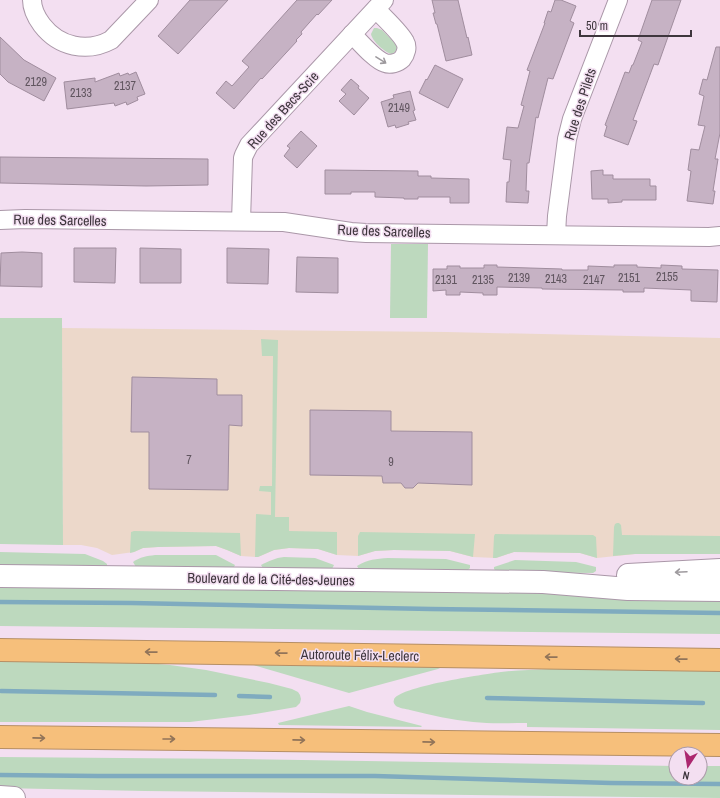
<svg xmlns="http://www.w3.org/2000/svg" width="720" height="798" viewBox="0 0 720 798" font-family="'Archivo Narrow',sans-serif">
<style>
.commercial{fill:#ecd8ca}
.green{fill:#bdd9be}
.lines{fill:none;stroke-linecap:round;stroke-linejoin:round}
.stream{stroke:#7fabbf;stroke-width:4.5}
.building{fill:#c6b2c4;stroke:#a08d9e}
.minor-casing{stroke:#aa97a8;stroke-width:20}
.tertiary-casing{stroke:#aa97a8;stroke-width:24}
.motorway-casing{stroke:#b68f65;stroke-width:24}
.minor{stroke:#fff;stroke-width:18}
.tertiary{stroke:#fff;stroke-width:22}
.motorway{stroke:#f6bf7b;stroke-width:22}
.oneway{stroke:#9e9a9e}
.oneway2{stroke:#917459}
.labels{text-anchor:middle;stroke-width:3;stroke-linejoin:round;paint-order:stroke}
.number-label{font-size:12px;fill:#60555f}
.street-label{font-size:14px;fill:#3e363d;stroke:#f3dff1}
</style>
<rect width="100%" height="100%" fill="#f3dff1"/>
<polygon class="commercial" points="62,328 447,332 720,338 720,554 635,554 597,558 580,553 514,552 496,558 473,557 450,551 394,550 375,551 358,556 337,555 318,549 289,548 274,550 258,557 241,556 227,550 216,546 158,547 143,548 134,552 112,555 97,548 81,545 63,545"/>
<g class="green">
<path d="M374,28H377L382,30L396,44L397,48L395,52L392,54C385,53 372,41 371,34Z"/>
<polygon points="391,244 428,244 427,318 390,318"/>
<polygon points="0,318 62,318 63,545 0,544"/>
<polygon points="261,339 278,340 275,517 289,517 289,531 337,532 337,555 318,549 289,548 274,550 258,557 255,557 256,514 271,515 271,492 259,491 260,486 272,486 273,356 262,356"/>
<polygon points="617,523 619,523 621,525 622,535 720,536 720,554 635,554 613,556 614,527 615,524"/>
<polygon points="134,531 240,533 241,556 227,550 216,546 158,547 143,548 134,552 130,553 131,532"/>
<polygon points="360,532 475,534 473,557 450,551 394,550 375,551 358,556 358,536"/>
<polygon points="495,534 593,535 596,537 597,558 580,553 514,552 496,558 493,558 494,536"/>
<polygon points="0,552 85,554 103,561 107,564 107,566 104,567 0,566"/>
<path d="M155,555H216L235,565L234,567L229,568L136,567L133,562C140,557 147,556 155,555Z"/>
<path d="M284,557L315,558L334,565L332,569L264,570L261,565C269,561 275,558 284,557Z"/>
<path d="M388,558L446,559L470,565V568L466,572L360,571L357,566C368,559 376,559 388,558Z"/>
<polygon points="515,560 576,562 596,567 596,571 593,573 497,572 494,569 494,567"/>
<polygon points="0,585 720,595 720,634 0,626"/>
<polygon points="0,660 136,662 170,665 206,670 269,683 292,689 298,692 300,695 301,699 300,703 296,707 249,715 190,722 0,722"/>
<polygon points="250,664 443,665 442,667 438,669 349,693"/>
<path d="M549,669H720V730L527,727V723C509,723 491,724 473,722C452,720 431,715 410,710C406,709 399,708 396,706C394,704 393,702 394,700C396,687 486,674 501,672C517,670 533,670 549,669Z"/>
<polygon points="349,706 367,712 422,726 421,727 279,725 278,723"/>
<polygon points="0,757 242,759 676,766 676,778 700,778 700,766 720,766 720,798 145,791 0,788"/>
</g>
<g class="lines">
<g class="stream">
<polyline points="0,602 132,603 431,609 720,613"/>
<polyline points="1,691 215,695"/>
<polyline points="239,696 270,697"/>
<polyline points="487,698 703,703"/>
<polyline points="0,775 98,776 375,776 611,783 720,784"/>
</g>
</g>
<g class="building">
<polygon points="190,0 228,0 178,54 158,36"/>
<polygon points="297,0 332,0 318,15 317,14 301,32 302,34 296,40 297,41 262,79 261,78 234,109 216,93 226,81 232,86 249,67 242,61"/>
<polygon points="432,0 458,0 467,38 468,37 472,55 446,61 437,24 436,24 433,13 435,13"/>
<polygon points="555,0 561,0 576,6 570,21 574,23 553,79 548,78 538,118 536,117 529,163 527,163 526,191 529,191 528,203 506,202 507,182 509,182 511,160 503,159 507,127 518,128 524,106 521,105 530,71 527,70 545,23 544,23 548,11 551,12"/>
<polygon points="652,0 681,0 658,65 654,64 633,120 637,121 628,145 604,136 607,126 605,125 625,72 629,73 632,65 633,65 642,42 638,40"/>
<polygon points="0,37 24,60 56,78 44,101 8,82 0,74"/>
<polygon points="716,47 720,47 720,133 715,159 718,159 713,191 715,191 713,204 687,201 691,171 688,170 691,149 699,150 705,126 698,125 704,96 699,94 703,79 707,80"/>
<polygon points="435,65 463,79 448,108 419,93 426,79 427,80"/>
<polygon points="136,72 145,94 137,97 138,100 127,105 126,102 115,106 114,103 67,109 64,82 95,78 95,82 119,73 120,76 128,73 129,75"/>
<polygon points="351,79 359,86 358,88 369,98 354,115 339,101 346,94 341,90"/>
<polygon points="410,91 415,110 413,111 416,120 408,122 409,124 396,128 395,125 388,127 381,102 394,98 393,95"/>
<polygon points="301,131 317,146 297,168 284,156 290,148 287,146"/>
<polygon points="0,157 208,159 208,185 146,186 0,183"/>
<polygon points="325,170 418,171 418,176 431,176 431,178 469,179 469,203 450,203 450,197 418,197 418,199 404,199 404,198 375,197 375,192 351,192 351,194 325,194"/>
<polygon points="603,170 603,175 613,175 613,179 650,179 650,186 656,186 656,200 622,200 622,202 608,203 608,199 592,199 591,171"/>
<polygon points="74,248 116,248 115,283 74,282"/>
<polygon points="140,248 181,249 181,283 140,283"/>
<polygon points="227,248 269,249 268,284 227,283"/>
<polygon points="22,252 42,253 42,287 0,286 1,253"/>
<polygon points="297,257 338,258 338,293 296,292"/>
<polygon points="484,265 497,265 497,267 562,269 562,270 588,270 588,266 614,267 614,265 637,265 637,267 661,268 661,265 682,266 682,269 718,270 717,302 691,301 691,290 644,288 644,292 623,292 623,290 542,289 542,288 497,287 497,295 483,295 483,293 460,292 460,295 446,295 446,290 433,291 433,269 447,269 447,266 460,266 460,268 484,268"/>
<polygon points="132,377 217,379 217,395 242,395 242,426 229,425 228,490 149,489 149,432 131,432"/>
<polygon points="310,410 391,411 391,431 472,432 472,485 418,483 413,488 405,488 401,483 383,483 382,476 310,475"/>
</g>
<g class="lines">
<defs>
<g id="minor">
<path d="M32,0C32,10 36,17 42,25C59,47 87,53 111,40L149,0"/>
<path d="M352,34C360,42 375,60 385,63C390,65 398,63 402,59C406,54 408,47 405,42C401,33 383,17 376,9"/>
<polyline points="0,220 25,219 284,222 351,232 366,233 709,237 720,236"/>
<polyline points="241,221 243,158 244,155 249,145 384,0"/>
<polyline points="556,235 557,216 567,139 572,119 618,0"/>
</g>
<g id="tertiary">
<polyline points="628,575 720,570"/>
<polyline points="0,576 543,582 628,589 720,590"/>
<polyline points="0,797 14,798"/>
</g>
<g id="motorway">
<polyline points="0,650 720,660"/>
<polyline points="0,737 720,745"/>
</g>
</defs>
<use href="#minor" class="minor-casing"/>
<use href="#tertiary" class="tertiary-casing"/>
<use href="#motorway" class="motorway-casing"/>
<use href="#minor" class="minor"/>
<use href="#tertiary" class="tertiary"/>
<use href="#motorway" class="motorway"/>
</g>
<defs><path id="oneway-shaft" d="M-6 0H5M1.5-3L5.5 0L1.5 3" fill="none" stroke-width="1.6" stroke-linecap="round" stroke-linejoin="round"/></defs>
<g class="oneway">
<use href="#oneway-shaft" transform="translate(381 60) rotate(32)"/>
<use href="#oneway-shaft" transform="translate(681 572) rotate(177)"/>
</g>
<g class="oneway2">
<use href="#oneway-shaft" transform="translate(151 652) rotate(-179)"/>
<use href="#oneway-shaft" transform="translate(281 653) rotate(-179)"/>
<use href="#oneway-shaft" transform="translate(551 657) rotate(-179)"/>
<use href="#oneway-shaft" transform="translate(681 659) rotate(-179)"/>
<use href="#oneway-shaft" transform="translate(39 738) rotate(1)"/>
<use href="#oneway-shaft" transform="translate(169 739)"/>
<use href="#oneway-shaft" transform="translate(299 740) rotate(1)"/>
<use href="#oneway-shaft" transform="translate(429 742) rotate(1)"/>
</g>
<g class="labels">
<g class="number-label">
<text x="36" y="86">2129</text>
<text x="125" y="90">2137</text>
<text x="81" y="97">2133</text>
<text x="399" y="112">2149</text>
<text x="667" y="281">2155</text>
<text x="519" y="282">2139</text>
<text x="629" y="282">2151</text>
<text x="556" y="283">2143</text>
<text x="446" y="284">2131</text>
<text x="483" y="284">2135</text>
<text x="594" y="284">2147</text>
<text x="189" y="464">7</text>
<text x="391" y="466">9</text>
</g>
<g class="street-label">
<text transform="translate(580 104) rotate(-72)" y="5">Rue des Pilets</text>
<text transform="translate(283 110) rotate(-48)" y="5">Rue des Becs-Scie</text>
<text transform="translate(60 220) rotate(1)" y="5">Rue des Sarcelles</text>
<text transform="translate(384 231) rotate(2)" y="5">Rue des Sarcelles</text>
<text transform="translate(271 579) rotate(1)" y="5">Boulevard de la Cité-des-Jeunes</text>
<text transform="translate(360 655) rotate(1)" y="5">Autoroute Félix-Leclerc</text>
</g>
</g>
<g transform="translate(688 766) rotate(192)"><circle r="19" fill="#f3dff1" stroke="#ab9ba9"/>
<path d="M0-3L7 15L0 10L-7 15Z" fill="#ac276f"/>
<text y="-6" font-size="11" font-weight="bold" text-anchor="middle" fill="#3e363d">N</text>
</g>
<path d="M580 30v6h111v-6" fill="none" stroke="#3e363d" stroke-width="2"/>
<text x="586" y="30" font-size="12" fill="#3e363d" stroke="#f3dff1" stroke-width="3" paint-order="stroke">50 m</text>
</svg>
